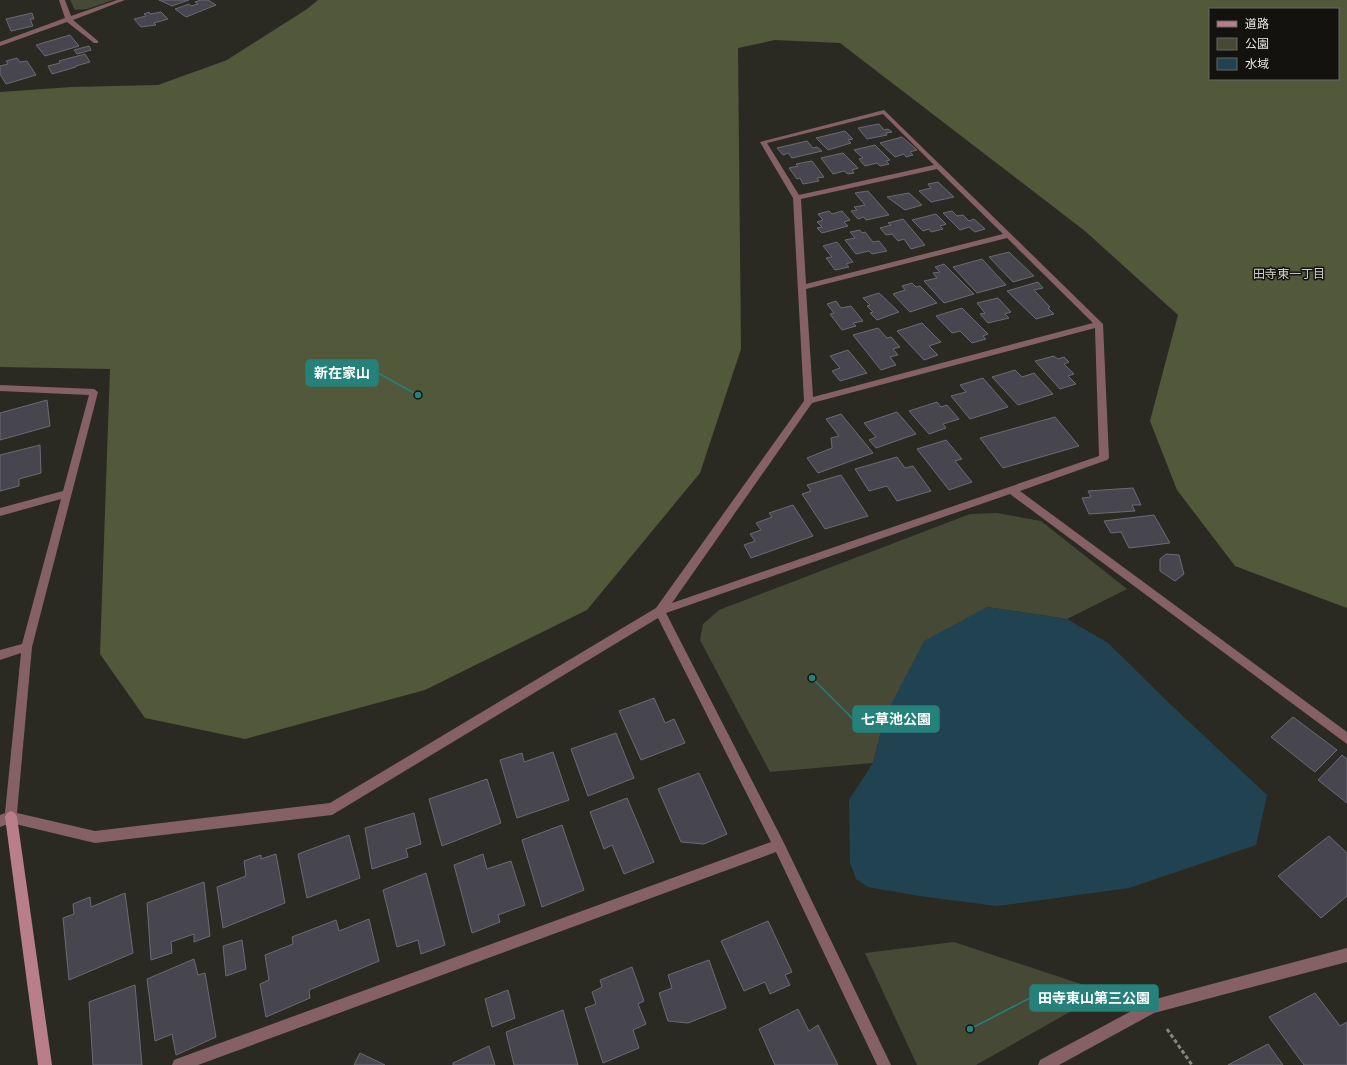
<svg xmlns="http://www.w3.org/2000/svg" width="1347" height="1065" viewBox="0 0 1347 1065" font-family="'PT Sans','Noto Sans JP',sans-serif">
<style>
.green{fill:#454935}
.forest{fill:#52583a;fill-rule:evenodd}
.water{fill:#214351}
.building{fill:#47454d;stroke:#6c6a72}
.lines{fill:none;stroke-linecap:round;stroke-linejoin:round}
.path{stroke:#87867f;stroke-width:3;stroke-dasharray:4 2.5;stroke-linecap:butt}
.street{fill:#856166;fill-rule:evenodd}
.secondary{fill:#b97f88;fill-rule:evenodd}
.labels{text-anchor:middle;stroke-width:3;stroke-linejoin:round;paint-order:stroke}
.far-neighbourhood-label{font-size:12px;fill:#d4d2c8;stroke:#13120f}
.leader{fill:none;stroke:#25817a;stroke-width:1.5}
.callout-dot{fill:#25817a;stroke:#13120f;stroke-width:1.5}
.callout{fill:#25817a;stroke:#25817a;stroke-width:1.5}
.callout-label{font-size:14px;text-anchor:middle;font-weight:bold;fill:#fff}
</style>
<rect width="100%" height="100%" fill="#2b2a22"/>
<g class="green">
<polygon points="70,0 113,0 87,9 75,10"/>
<polygon points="997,513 1041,521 1127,589 1067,619 987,607 885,716 873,763 770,772 700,640 703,624 719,610 970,514"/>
<polygon points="954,942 1105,992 976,1065 917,1065 865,953"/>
</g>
<path class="forest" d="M318,0H1347V608L1235,566L1177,490L1150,421L1178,315L1085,231L840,43L775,40L738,48L741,349L700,473L587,610L425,690L245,739L145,718L100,654L110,369L0,367V92L72,87L158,85L227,60L307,9ZM1210,9H1338V79H1210Z"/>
<polygon class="water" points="987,607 1067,619 1108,643 1169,703 1267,795 1256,845 1129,888 997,906 919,896 868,887 856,879 850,862 849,800 873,763 885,716 924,641"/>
<g class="building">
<polygon points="159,0 189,0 172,6"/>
<polygon points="201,0 208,0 216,5 186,17 175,9 189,4 191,6 198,4 195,2"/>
<polygon points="149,12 150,14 161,12 168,19 154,23 156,25 141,27 134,19 146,16 144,14"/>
<polygon points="32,13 34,19 30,19 33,26 11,31 6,19"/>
<polygon points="70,35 79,46 45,56 36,45"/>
<polygon points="89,46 91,50 77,54 74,50"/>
<polygon points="85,54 90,62 76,66 76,67 52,74 48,66 60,63 59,61"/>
<polygon points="17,58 20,62 27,61 36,75 6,84 0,74 0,66 8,64 6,61"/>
<polygon points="879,124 884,130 888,129 892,132 886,133 887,135 867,139 858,128"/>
<polygon points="845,131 853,139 848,140 851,143 828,150 816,138"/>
<polygon points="902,137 917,150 910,152 913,155 906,157 904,154 895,157 880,143"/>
<polygon points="807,141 813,148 817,147 822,151 792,158 788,153 783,155 777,148"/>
<polygon points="875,145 890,160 886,161 889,164 880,166 877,163 865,166 859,159 863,158 854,150"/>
<polygon points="843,153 858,168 852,170 854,173 848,174 844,171 833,174 821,158"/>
<polygon points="812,161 824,177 817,178 819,181 803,184 800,178 797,179 789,168 798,166 796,164"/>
<polygon points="938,182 954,197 931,202 919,191 931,188 928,184"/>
<polygon points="868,191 889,215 866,220 864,217 858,219 851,211 857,210 854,207 865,205 855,193"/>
<polygon points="909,193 922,205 905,210 887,197"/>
<polygon points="829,211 832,214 842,211 850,220 844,222 848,226 822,233 817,228 822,227 817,222 823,220 818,214"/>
<polygon points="952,211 957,216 963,215 969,221 974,219 985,229 975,232 969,227 960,230 943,213"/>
<polygon points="936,214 946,224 940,226 943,229 931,232 929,229 923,231 912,220"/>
<polygon points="903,219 925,245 911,249 904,239 898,241 892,234 886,235 880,228 891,225 888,223"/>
<polygon points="860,230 862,233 865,232 873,242 879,241 887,251 872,254 869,251 856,254 845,240 855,238 850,232"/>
<polygon points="837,242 853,262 846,264 849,267 835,270 826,258 832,257 823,246"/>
<polygon points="1009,252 1034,276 1013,282 989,257"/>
<polygon points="982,259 1006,285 977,293 953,267"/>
<polygon points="944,264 974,294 944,303 924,281 937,278 933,273 940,272 935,267"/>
<polygon points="1038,282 1043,288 1034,290 1050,307 1048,308 1054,314 1036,319 1007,291"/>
<polygon points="912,283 916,287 920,286 937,303 910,312 893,294 905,290 902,286"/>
<polygon points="879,293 899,312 877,320 870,313 873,312 867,306 870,305 863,298"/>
<polygon points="998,298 1011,312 1005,314 1009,318 988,323 980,314 985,313 977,303"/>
<polygon points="836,301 841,308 851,306 863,321 853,323 856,326 842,330 830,314 834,313 827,304"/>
<polygon points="962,308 988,334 983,336 986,339 972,343 960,331 952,333 936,316"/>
<polygon points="922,323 941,342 929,346 938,355 924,360 897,331"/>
<polygon points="878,328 887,338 891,337 900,347 893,349 898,355 890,357 896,365 881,370 853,335"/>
<polygon points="848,350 867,373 840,381 832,371 840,368 830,356"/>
<polygon points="1054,356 1058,359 1064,357 1069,362 1064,364 1074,374 1068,376 1076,384 1060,389 1035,361"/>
<polygon points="1015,370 1022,377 1034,373 1053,394 1018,405 992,377"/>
<polygon points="983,378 1008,407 970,419 951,396 966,392 960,385"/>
<polygon points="47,400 50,426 0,440 0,413"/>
<polygon points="937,402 941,407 947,405 959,419 943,424 946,428 929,434 909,411"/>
<polygon points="897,412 916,434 876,448 869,440 876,437 864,423"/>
<polygon points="841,414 873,453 818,473 807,458 832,448 831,438 839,436 826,419"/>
<polygon points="1055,417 1079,446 1003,468 980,438"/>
<polygon points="946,440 962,459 955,461 972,482 949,490 917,449"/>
<polygon points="40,445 41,473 19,479 19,486 0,491 0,455"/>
<polygon points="897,457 905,468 913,466 931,491 897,501 887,486 869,491 855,469"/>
<polygon points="841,475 868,516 825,529 802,494 811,491 807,485"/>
<polygon points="1133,488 1141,505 1132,505 1135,511 1089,514 1082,498 1091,497 1088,491"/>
<polygon points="793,505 813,536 751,558 744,545 755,541 750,534 761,530 756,523 772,517 769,513"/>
<polygon points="1154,515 1170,543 1129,548 1121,532 1111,533 1104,521"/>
<polygon points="1166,554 1179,555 1184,574 1175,581 1160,571 1160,559"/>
<polygon points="654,698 665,723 674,719 685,743 641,760 619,711"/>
<polygon points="1293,717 1337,750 1315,772 1271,737"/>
<polygon points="616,733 634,778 588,796 571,749"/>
<polygon points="553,752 569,800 517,818 500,760 522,753 524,762"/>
<polygon points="1342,755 1347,759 1347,803 1318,780"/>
<polygon points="699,773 727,834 704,844 681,842 658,789"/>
<polygon points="487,779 501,823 442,846 429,799"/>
<polygon points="627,798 654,862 624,874 612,845 604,849 590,812"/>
<polygon points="414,813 421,844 406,849 408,857 372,869 365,828"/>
<polygon points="562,825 584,890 542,907 522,840"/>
<polygon points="349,835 360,878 307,898 298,854"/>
<polygon points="1329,836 1347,853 1347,896 1321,918 1278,876"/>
<polygon points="276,854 285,903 223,928 217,887 246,876 244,861 261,855 261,859"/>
<polygon points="483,854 487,869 511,861 525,905 498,915 500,922 472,933 454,865"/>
<polygon points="426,873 445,945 421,954 418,940 397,947 383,890"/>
<polygon points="204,882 210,936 194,942 194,934 171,942 172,953 151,960 147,903"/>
<polygon points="125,893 133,953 69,980 63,918 74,914 73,904 90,897 91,907"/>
<polygon points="369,919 379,961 309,990 310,998 266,1017 260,984 269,980 265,955 293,944 292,937 336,920 339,931"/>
<polygon points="768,921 792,972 785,975 790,985 770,994 765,982 744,991 721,941"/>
<polygon points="242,940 246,969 226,976 223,946"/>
<polygon points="194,959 198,975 205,973 216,1037 176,1055 172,1034 155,1041 147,979"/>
<polygon points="709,960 726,1008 688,1023 668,1021 659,993 672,988 668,975"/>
<polygon points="632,967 644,1001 638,1004 646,1024 633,1030 639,1048 603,1063 585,1008 596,1004 592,992 602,987 600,980"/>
<polygon points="135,985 142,1065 93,1065 89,1002"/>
<polygon points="508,990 515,1018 492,1027 485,999"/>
<polygon points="1315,993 1340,1026 1347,1022 1347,1065 1304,1065 1269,1017"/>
<polygon points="798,1009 809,1031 818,1025 838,1065 775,1065 759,1029"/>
<polygon points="563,1010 578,1065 514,1065 506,1032"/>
<polygon points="1268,1044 1283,1065 1228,1065"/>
<polygon points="489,1046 495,1065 453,1065 453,1063"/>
<polygon points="360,1053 385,1065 354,1065"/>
</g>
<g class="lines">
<polyline class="path" points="1167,1029 1192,1065"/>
<g class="street">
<polygon points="59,0 65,0 71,16 117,0 125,0 73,20 98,41 98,43 94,43 67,22 0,46 0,42 65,18"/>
<path d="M884,110L1103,324L1109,458L1107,460L1020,491L1347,732V744L1010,494L666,613L783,841L891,1065H877L776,852L198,1065H172L174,1060L179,1058L771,842L658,618L332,815L95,843L11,823L0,827V815L5,813L21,653L0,660V650L22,644L61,499L0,516V508L63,491L89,395L0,391V385L94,389L98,392L32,647L17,813L95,831L330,803L656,608L804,401L793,198L760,142ZM883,114L934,165L799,195L767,143ZM937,169L1003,234L806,284L801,199ZM1007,238L1093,323L813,397L806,289ZM1095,328L1099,456L672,603L812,403Z"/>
<polygon points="1347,948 1347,962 1154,1013 1059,1065 1038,1065 1040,1060 1152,1000"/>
</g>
<polygon class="secondary" points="11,811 15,813 17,817 52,1065 38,1065 5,817 7,813"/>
</g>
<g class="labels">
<g class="far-neighbourhood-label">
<text x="1289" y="278">田寺東一丁目</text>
</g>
</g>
<path class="leader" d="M418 395L378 373M812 678L853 719M970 1029L1030 998"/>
<g class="callout-dot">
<circle cx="418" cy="395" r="4"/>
<circle cx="812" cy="678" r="4"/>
<circle cx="970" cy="1029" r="4"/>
</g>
<g class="callout">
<rect x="306" y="360" width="72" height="26" rx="4"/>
<rect x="853" y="706" width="86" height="26" rx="4"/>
<rect x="1030" y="985" width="128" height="26" rx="4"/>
</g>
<g class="callout-label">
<text x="342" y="378">新在家山</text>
<text x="896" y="724">七草池公園</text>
<text x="1094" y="1003">田寺東山第三公園</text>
</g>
<rect x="1209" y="8" width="130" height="72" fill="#13120f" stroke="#686763"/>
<rect x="1217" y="21" width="20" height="6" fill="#b97f88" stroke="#686763"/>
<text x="1245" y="28" font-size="12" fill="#e8e7e2">道路</text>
<rect x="1217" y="38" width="20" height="12" fill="#454935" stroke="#686763"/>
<text x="1245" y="48" font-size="12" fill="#e8e7e2">公園</text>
<rect x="1217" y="58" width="20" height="12" fill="#214351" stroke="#686763"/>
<text x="1245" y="68" font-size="12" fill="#e8e7e2">水域</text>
</svg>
